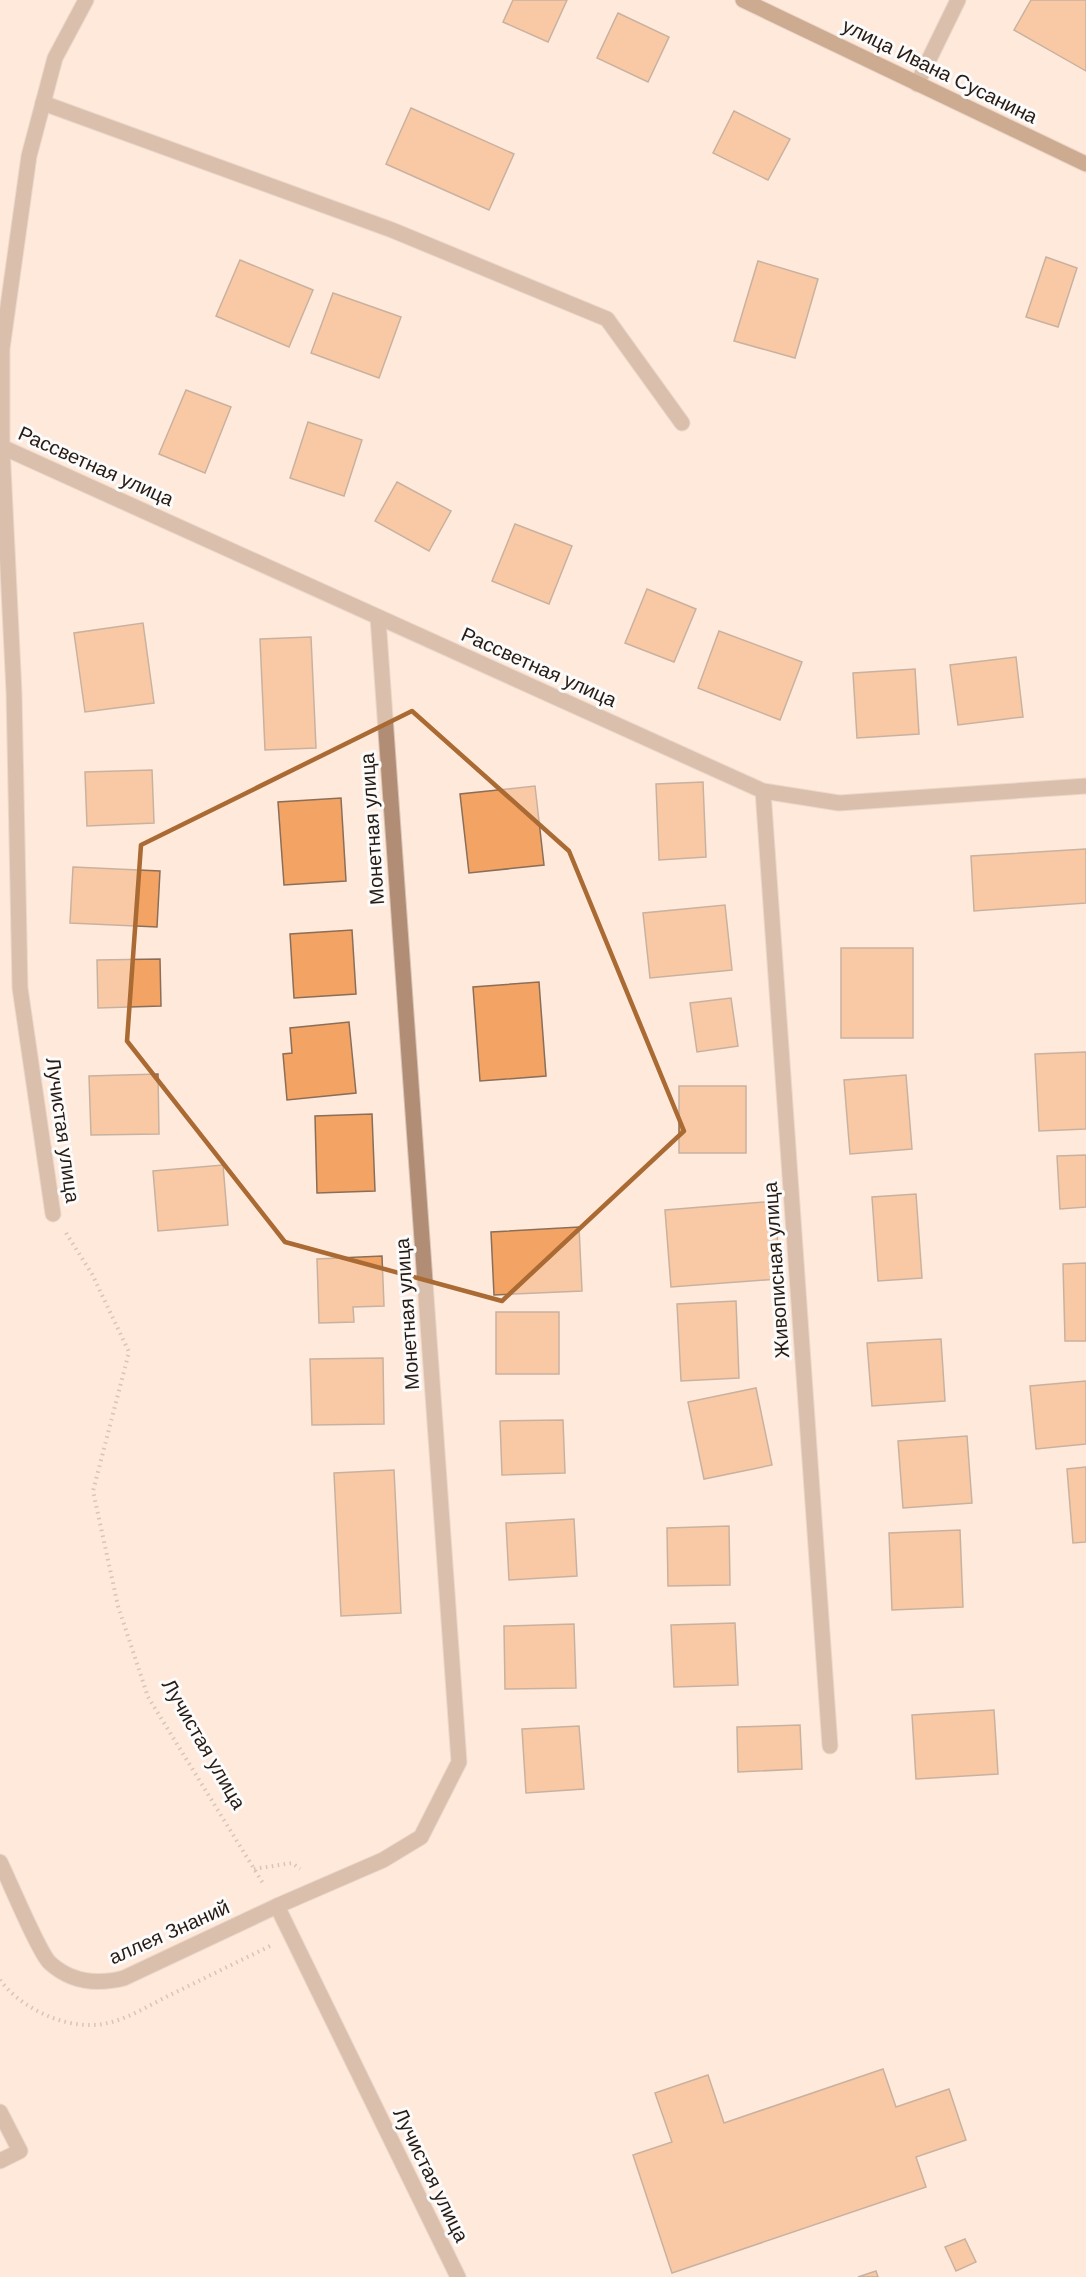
<svg xmlns="http://www.w3.org/2000/svg" width="1086" height="2277" viewBox="0 0 1086 2277" font-family="Helvetica,sans-serif">
<style>
.building{fill:#f3a364;stroke:#8b6e58;stroke-width:1.5}
.lines{fill:none;stroke-linecap:round;stroke-linejoin:round}
.lane-casing{stroke:#d7c4b7;stroke-width:17}
.street-casing{stroke:#d7c4b7;stroke-width:17}
.secondary-casing{stroke:#d7c4b7;stroke-width:17}
.path{stroke:#aa998d;stroke-width:4;stroke-dasharray:1.5 4.5;stroke-linecap:butt}
.lane{stroke:#b08d74;stroke-width:15}
.street{stroke:#b08d74;stroke-width:15}
.secondary{stroke:#905f38;stroke-width:15}
.marked{fill:none;stroke:#aa6a33;stroke-width:4.5;stroke-linejoin:round}
.labels{text-anchor:middle;stroke-width:6;stroke-linejoin:round;paint-order:stroke}
.street-label{font-size:20px;fill:#271b13;stroke:#fbfbfb}
</style>
<rect width="100%" height="100%" fill="#fee9db"/>
<g class="building">
<polygon points="513,0 567,0 548,42 503,22"/>
<polygon points="1031,0 1086,0 1086,71 1014,30"/>
<polygon points="618,13 669,37 648,82 597,58"/>
<polygon points="411,108 514,154 489,210 386,164"/>
<polygon points="734,111 790,139 768,180 713,153"/>
<polygon points="1046,257 1077,268 1058,327 1026,317"/>
<polygon points="240,260 313,290 289,347 216,316"/>
<polygon points="758,261 818,279 795,358 734,341"/>
<polygon points="333,293 401,317 379,378 311,353"/>
<polygon points="186,390 231,407 205,473 159,454"/>
<polygon points="308,422 362,440 344,496 290,478"/>
<polygon points="397,482 451,511 429,551 375,521"/>
<polygon points="515,524 572,546 549,604 492,581"/>
<polygon points="647,589 696,609 674,662 625,643"/>
<polygon points="143,623 154,703 85,712 74,633"/>
<polygon points="719,631 802,662 780,720 698,688"/>
<polygon points="311,637 316,748 265,750 260,639"/>
<polygon points="1016,657 1023,717 958,725 950,665"/>
<polygon points="915,669 919,734 857,738 853,673"/>
<polygon points="152,770 154,823 87,826 85,772"/>
<polygon points="703,782 706,857 659,860 656,784"/>
<polygon points="535,786 544,865 469,873 460,794"/>
<polygon points="341,798 346,881 284,885 278,802"/>
<polygon points="1086,849 1086,903 974,911 971,856"/>
<polygon points="73,867 160,871 157,927 70,923"/>
<polygon points="725,905 732,970 650,978 643,913"/>
<polygon points="352,930 356,994 294,998 290,934"/>
<rect x="841" y="948" width="72" height="90"/>
<polygon points="160,959 161,1006 98,1008 97,960"/>
<polygon points="539,982 546,1076 480,1081 473,987"/>
<polygon points="731,998 738,1046 697,1052 690,1003"/>
<polygon points="349,1022 356,1093 287,1100 283,1054 292,1053 290,1028"/>
<polygon points="1086,1052 1086,1129 1039,1131 1035,1054"/>
<polygon points="158,1074 159,1134 91,1135 89,1076"/>
<polygon points="906,1075 912,1149 850,1154 844,1080"/>
<rect x="679" y="1086" width="67" height="67"/>
<polygon points="372,1114 375,1191 317,1193 315,1116"/>
<polygon points="1086,1155 1086,1207 1060,1209 1057,1156"/>
<polygon points="223,1165 228,1225 158,1231 153,1171"/>
<polygon points="916,1194 922,1278 878,1281 872,1197"/>
<polygon points="776,1201 779,1279 671,1287 665,1210"/>
<polygon points="579,1227 582,1291 494,1295 491,1232"/>
<polygon points="382,1256 384,1306 353,1307 354,1322 319,1323 317,1259"/>
<polygon points="1086,1263 1086,1341 1065,1341 1063,1264"/>
<polygon points="736,1301 739,1378 681,1381 677,1304"/>
<rect x="496" y="1312" width="63" height="62"/>
<polygon points="941,1339 945,1401 872,1406 867,1343"/>
<polygon points="383,1358 384,1424 312,1425 310,1359"/>
<polygon points="1086,1381 1086,1444 1036,1449 1030,1386"/>
<polygon points="756,1388 772,1465 704,1479 688,1402"/>
<polygon points="563,1420 565,1473 502,1475 500,1421"/>
<polygon points="967,1436 972,1503 903,1508 898,1441"/>
<polygon points="1086,1467 1086,1542 1073,1543 1067,1469"/>
<polygon points="394,1470 401,1613 341,1616 334,1473"/>
<polygon points="574,1519 577,1576 509,1580 506,1523"/>
<polygon points="729,1526 730,1585 668,1586 667,1528"/>
<polygon points="960,1530 963,1607 892,1610 889,1533"/>
<polygon points="735,1623 738,1685 674,1687 671,1625"/>
<polygon points="574,1624 576,1688 505,1689 504,1626"/>
<polygon points="994,1710 998,1774 916,1779 912,1715"/>
<polygon points="800,1725 802,1769 738,1772 737,1727"/>
<polygon points="579,1726 584,1789 526,1793 522,1729"/>
<polygon points="883,2069 896,2107 949,2089 966,2140 916,2157 926,2187 672,2273 633,2155 672,2142 655,2093 708,2075 724,2123"/>
<polygon points="965,2239 976,2262 956,2271 945,2247"/>
<polygon points="876,2271 878,2277 858,2277"/>
</g>
<g class="lines">
<defs>
<polyline id="lane" points="0,2112 20,2151 0,2161"/>
<g id="street">
<polyline points="917,84 958,0"/>
<polyline points="43,103 392,230 607,319 682,423"/>
<polyline points="0,446 763,791 839,803 1086,786"/>
<polyline points="763,791 830,1746"/>
<polyline points="53,1214 20,988 14,692 2,446 2,349 29,156 55,58 86,0"/>
<path d="M0,1862C9,1880 39,1953 50,1963C71,1982 97,1985 124,1978L277,1906L383,1860L421,1837L459,1762L378,618"/>
<polyline points="277,1906 458,2277"/>
</g>
<polyline id="secondary" points="743,0 1086,164"/>
</defs>
<use href="#lane" class="lane-casing"/>
<use href="#street" class="street-casing"/>
<use href="#secondary" class="secondary-casing"/>
<g class="path">
<polyline points="66,1233 92,1274 129,1352 93,1491 118,1606 148,1697 264,1885"/>
<polyline points="254,1869 292,1863 300,1869"/>
<path d="M0,1980C19,2006 59,2026 91,2025C120,2025 147,2006 172,1994C205,1978 237,1962 270,1946"/>
</g>
<use href="#lane" class="lane"/>
<use href="#street" class="street"/>
<use href="#secondary" class="secondary"/>
</g>
<path d="M0 0H1086V2277H0ZM412,711L569,851L684,1131L502,1301L285,1242L127,1041L141,845Z" fill="#fee9db" fill-opacity=".55" fill-rule="evenodd"/>
<path class="marked" d="M412,711L569,851L684,1131L502,1301L285,1242L127,1041L141,845Z"/>
<g class="labels">
<g class="street-label">
<text transform="translate(940 71) rotate(26)" y="7">улица Ивана Сусанина</text>
<text transform="translate(96 466) rotate(24)" y="7">Рассветная улица</text>
<text transform="translate(539 667) rotate(24)" y="7">Рассветная улица</text>
<text transform="translate(372 829) rotate(-94)" y="7">Монетная улица</text>
<text transform="translate(63 1130) rotate(82)" y="7">Лучистая улица</text>
<text transform="translate(776 1270) rotate(-94)" y="7">Живописная улица</text>
<text transform="translate(407 1314) rotate(-94)" y="7">Монетная улица</text>
<text transform="translate(204 1744) rotate(60)" y="7">Лучистая улица</text>
<text transform="translate(169 1932) rotate(-24)" y="7">аллея Знаний</text>
<text transform="translate(431 2175) rotate(64)" y="7">Лучистая улица</text>
</g>
</g>
</svg>
